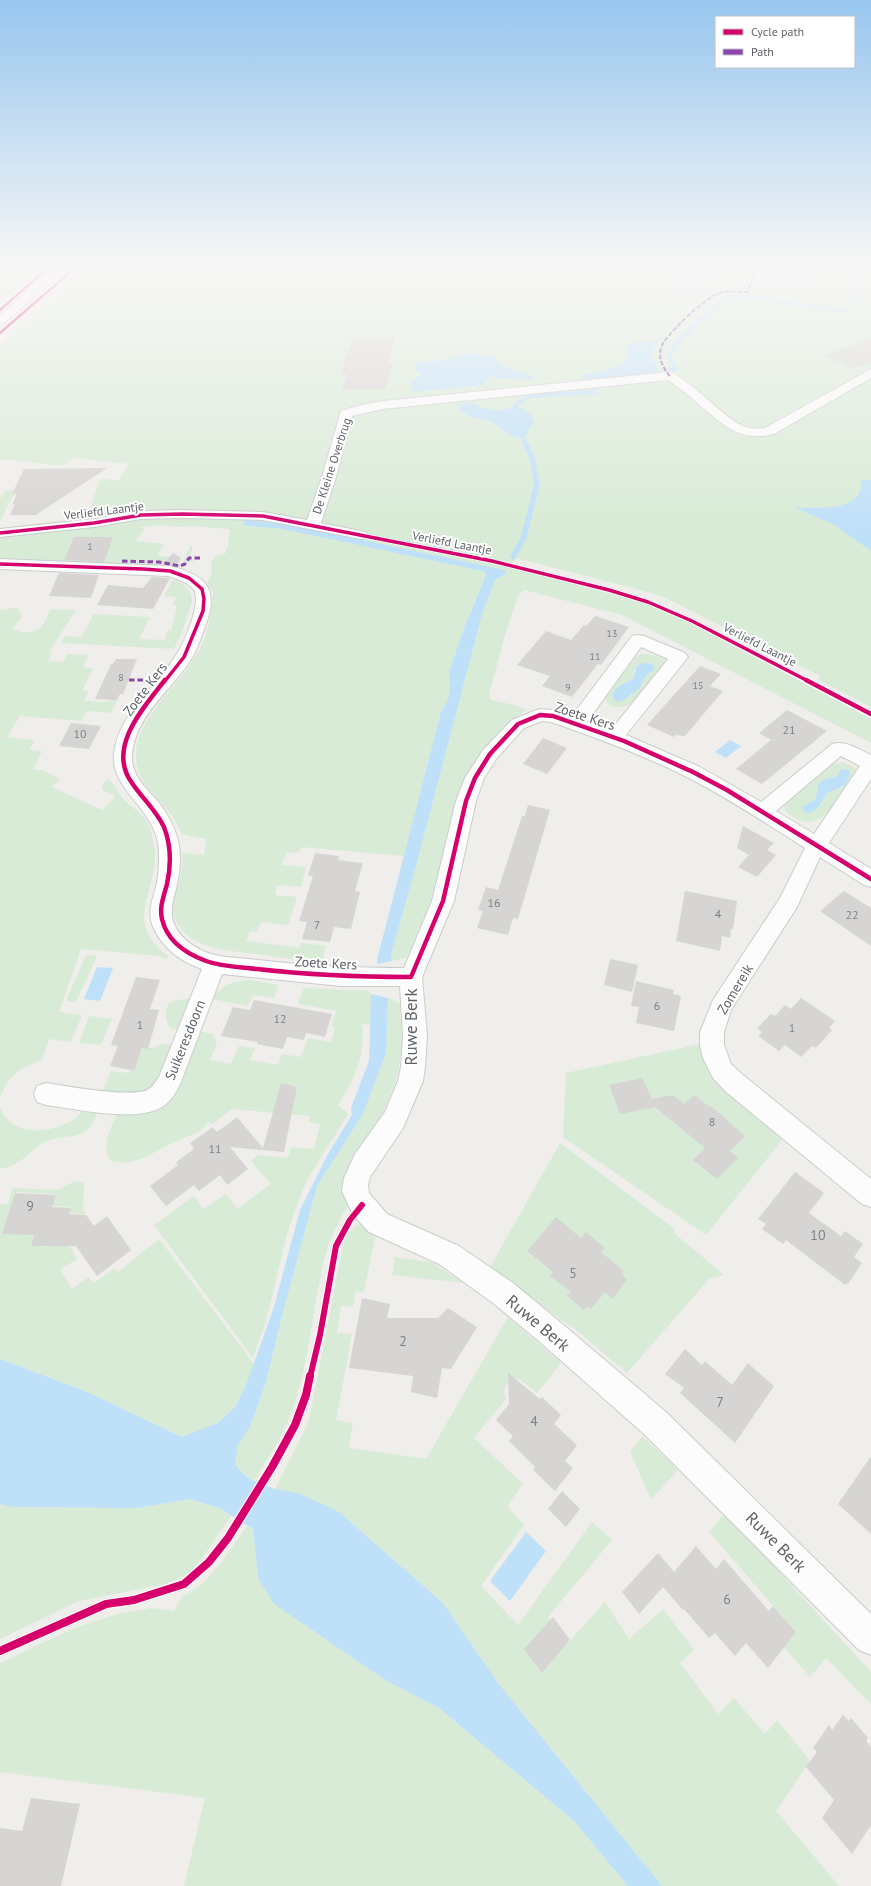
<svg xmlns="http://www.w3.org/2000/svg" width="871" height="1886" viewBox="0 0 871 1886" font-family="'PT Sans',sans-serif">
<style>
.green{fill:#d8ebd6;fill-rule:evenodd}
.water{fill:#bfe0f9}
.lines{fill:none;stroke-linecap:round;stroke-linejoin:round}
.stream-far1{stroke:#bfe0f9;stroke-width:4.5}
.stream{stroke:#bfe0f9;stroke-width:5.5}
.building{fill:#d6d5d3}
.minor-casing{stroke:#cbcccc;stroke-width:2}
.tertiary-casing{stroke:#cbcccc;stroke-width:2}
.minor{fill:#fdfcfc;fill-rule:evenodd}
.tertiary{fill:#fdfcfc;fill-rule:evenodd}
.quiet-far1{stroke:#8e44ad;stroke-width:2;stroke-dasharray:4.5 2;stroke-linecap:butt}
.quiet{stroke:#8e44ad;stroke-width:3;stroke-dasharray:5.5 3;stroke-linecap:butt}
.cycleway-far4-casing{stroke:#fff;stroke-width:4}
.cycleway-far3-casing{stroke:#fff;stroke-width:5}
.cycleway-far2-casing{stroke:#fff;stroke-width:7}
.cycleway-far1-casing{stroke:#fff;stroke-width:8}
.cycleway-casing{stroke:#fff;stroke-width:10}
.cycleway-far4{stroke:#d6006c;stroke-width:2.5}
.cycleway-far3{stroke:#d6006c;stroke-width:3.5}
.cycleway-far2{stroke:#d6006c;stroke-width:4.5}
.cycleway-far1{stroke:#d6006c;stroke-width:6}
.cycleway{stroke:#d6006c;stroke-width:8}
.labels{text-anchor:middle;stroke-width:4;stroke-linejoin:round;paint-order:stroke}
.far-number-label{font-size:10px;fill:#7e8184}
.far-street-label{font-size:12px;fill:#5f6368;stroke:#fff}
.number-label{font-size:12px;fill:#7e8184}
.street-label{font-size:14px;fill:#5f6368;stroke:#fff}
.near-number-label{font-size:14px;fill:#7e8184}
.near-street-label{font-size:17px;fill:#5f6368;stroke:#fff}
</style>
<rect width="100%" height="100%" fill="#efeeea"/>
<g class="green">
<polygon points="0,268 43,268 0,303"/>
<path d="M88,268H774L780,277L778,283L798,288L806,286L808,278L802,270V268H871V707L819,680L820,676L666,598L640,590L516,558L511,567L644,603L692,624L871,719V743L622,615L524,590L518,596L506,632L489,694L490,699C502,704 515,703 526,710L512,721L478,758L443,872L407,957L392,961L391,955L416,866L483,611L495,580L505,575L486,574L464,628L449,672L450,687L448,700L441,712L404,856L301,847L299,852L286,853L281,865L306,867L301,887L277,885L275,895L297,897L288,925L261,922L257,932L250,931L246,941L299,948L301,943L326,946L322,962C300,960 277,957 255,954C225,950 179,948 173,910C171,898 179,886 181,875C183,868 182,860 182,853L204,855L206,839L181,834C174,807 144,793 138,769C125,726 178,688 197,654C208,636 210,616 213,596V592L207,583L212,573L211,562L216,556L225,554L228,545L230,529L192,526L182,527L164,525L142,527L144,530L136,539L135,541L164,544L157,556L169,557L166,564L182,565L190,546L192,545V550L190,555L194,562H189L176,568L90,562L0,559V528L77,519L88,516L100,479L119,480L128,465L130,464L73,458L64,466L0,459V345L55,298Z"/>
<polygon points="6,490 16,491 0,521 0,499"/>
<path d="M173,580C183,582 192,590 192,601L183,630L174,649L60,643L65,636L81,637L94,614L150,617L139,639L165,640L167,631H171L177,606L173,605L176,597L164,596Z"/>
<path d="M14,608L19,609L22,616L13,628C19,635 36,633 42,626C46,622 48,614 51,609L76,610L49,652L52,653L48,661L63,662L67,654L89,655L83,667L93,668L82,691H89L84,701L107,702L108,700H117L111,713L86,711L81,721L20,716L7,737L35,740L29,750L42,751L33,769L42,770L61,779L52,787L102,810L114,799L113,794L104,791L102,788L103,784L109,779C114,785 118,793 123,799C130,806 142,813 147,822C151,829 153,839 154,846C162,889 119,918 168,956L167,959L159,956L81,949L59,1012L82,1015L71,1042L49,1039L42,1060C19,1069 11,1073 0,1097V610Z"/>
<path d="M641,654C649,654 657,655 664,660L663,667L629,705L624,707H613L606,701L605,697L636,657ZM634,669L646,674L640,689L633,691L631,696L617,687L633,679Z"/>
<path d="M842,762L854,767L857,771C847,786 826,829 803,821C797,820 791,815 786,812L784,807L786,801L830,765ZM838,776L845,785L826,794L822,804L803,807L816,799L818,784L824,780Z"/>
<polygon points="86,955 97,956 76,1002 66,1001"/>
<path d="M249,980L279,985L274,998L253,995L248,1006L213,999C222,984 232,982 249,980Z"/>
<path d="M304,988L369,991L371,994L370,1025L362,1024C366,1055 354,1080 338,1105L348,1114L307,1180L295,1210L287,1235L266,1321L253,1358L154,1225L194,1196L203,1209L226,1194L237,1209L271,1184L251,1161L258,1155L288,1158L291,1147L314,1149L320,1124L309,1122L310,1116L232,1109L212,1124L209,1122C195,1137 189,1135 172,1143C151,1153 136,1167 111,1161C101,1148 110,1126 118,1114L132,1115L146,1111L197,1031L213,1034L217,1044L210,1060L231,1064L239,1046L255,1048L250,1060L278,1065L282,1054L301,1057L308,1038L331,1042L335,1027L331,1026L336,1011L298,1004Z"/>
<path d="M194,997L179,1031L170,1028C166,1021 162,1007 172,1002C178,999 188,999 194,997Z"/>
<path d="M388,998L400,1003L402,1045L398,1073L392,1091L379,1121L346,1174L344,1186L349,1203C340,1220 330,1237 325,1256C313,1305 310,1357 294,1405C285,1433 269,1456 254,1481L243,1474L235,1464L238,1445L250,1427L266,1382L282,1316L317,1186L363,1114L386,1053Z"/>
<polygon points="89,1016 112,1019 101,1045 79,1043"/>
<polygon points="705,1043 786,1135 706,1235 563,1137 566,1073"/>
<path d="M160,1044L175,1045L154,1088C138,1094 120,1094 103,1090L111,1071L129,1073L131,1068L135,1069L142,1048H154Z"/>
<path d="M0,1108C2,1112 5,1118 9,1121C29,1138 65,1130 82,1112L97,1113C94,1120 92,1127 85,1131C73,1140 56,1135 43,1143C28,1152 20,1167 1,1168L0,1171Z"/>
<polygon points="560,1143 675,1229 673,1232 724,1275 709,1279 627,1373 575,1329 489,1269"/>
<path d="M75,1181H80L84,1183L83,1209L86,1214L70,1213L71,1207L52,1206L56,1194L16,1192L3,1233L34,1234L32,1244L45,1247V1245L70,1246L77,1259L60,1270L72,1289L89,1277L94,1283L115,1268L118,1272L159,1239L254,1364C246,1386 239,1411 217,1423C206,1429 194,1433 182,1437L85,1391L0,1359V1204H8L12,1188L58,1190Z"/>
<path d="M358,1224L376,1234L364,1292L356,1291L353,1307L341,1306L337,1333L352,1334L336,1420L353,1423L349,1448L426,1459L508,1317L561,1363L537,1393L519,1379C507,1379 501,1387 506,1399L474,1438L523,1484L507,1506L524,1525L481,1586L518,1625L592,1522L612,1540L548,1617L567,1644L605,1602L629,1639L663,1609L694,1650L680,1663L718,1714L734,1698L765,1734L777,1720L810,1761L776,1811L839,1886H662L498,1683L443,1603L339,1512L275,1489L309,1421L343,1244L349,1231Z"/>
<polygon points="395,1257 431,1262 463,1283 392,1275"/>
<polygon points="642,1436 678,1470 651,1499 630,1452"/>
<polygon points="190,1499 219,1508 231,1516 197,1565 184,1576 166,1584 79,1601 0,1639 0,1504 13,1507 138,1508"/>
<polygon points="725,1513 871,1672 871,1704 826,1658 810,1677 784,1647 796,1632 709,1532"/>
<polygon points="247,1526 253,1529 258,1578 274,1604 385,1680 439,1708 574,1821 628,1886 184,1886 205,1798 0,1772 0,1663 72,1629 117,1614 152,1608 174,1611 182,1597 202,1584 221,1563"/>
</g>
<g class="water">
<path d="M676,268H715L713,271L699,278L701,286L692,297L688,299C675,296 668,279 676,268Z"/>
<polygon points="774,268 802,268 802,270 808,278 808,283 798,288 784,286 777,281 780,277"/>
<path d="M643,341L658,342L651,355L659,373L590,379L578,376C593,372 619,371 628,358L625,347L634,342Z"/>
<polygon points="470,353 494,357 500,365 531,375 533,379 529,380 492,377 486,379 483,385 412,392 412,381 421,375 415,368 417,362 446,360"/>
<path d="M469,402C479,406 490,411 502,410C505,410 507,408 510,407C521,405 532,413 534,422L528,430L530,433C524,436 519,438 512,436C506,434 503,429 497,425C485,418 470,420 460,410V405Z"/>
<path d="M862,480H871V551L833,524L795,508C819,506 861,515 862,480Z"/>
<polygon points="489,567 504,570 506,574 495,580 483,611 416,866 391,955 392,961 377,964 378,956 441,712 448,700 450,687 449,672 464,628 484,580 486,574 484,570"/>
<path d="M649,663L653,665L654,670C645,675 643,679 640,689C629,693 631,699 617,702L612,696L617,687L633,679C637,668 634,663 649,663Z"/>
<polygon points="730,740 741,746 726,758 715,752"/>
<path d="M841,769L849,770L850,774L845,785L826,794C822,803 818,810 808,813L804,811L802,807L816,799L818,784L824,780L838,776Z"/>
<polygon points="97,967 113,968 100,1001 84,999"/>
<polygon points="371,994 388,998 386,1053 363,1114 317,1186 282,1316 266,1382 250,1427 238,1445 235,1464 243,1474 252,1480 275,1489 301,1494 339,1512 443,1603 498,1683 662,1886 628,1886 574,1821 439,1708 385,1680 274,1604 258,1578 253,1529 219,1508 190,1499 137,1508 13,1507 0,1504 0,1359 85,1391 182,1437 218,1423 236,1406 245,1388 274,1307 300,1210 328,1154 352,1115 351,1108 369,1061"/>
<polygon points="526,1532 546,1551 510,1601 490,1581"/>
</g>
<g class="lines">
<g class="stream-far1">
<polyline points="851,303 855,268"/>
<path d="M672,370L676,368L669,358C675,338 707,315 723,300L729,297L740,296L851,312"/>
<polyline points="509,416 517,404 529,396 595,392 595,388"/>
<polyline points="515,431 522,437 528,448"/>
</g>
<g class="stream">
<polyline points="246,523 282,526 496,571"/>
<polyline points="513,557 524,537 537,483 532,457 527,447"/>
</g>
</g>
<g class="building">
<polygon points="353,337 395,338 388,363 393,363 385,389 342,389 347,374 340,374"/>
<polygon points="871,339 871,362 852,369 824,355"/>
<polygon points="107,468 36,515 10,515 15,504 12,505 17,494 12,494 24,469"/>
<polygon points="74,537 113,537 104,562 64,560"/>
<polygon points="173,553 181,558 176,566 163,564"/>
<polygon points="59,573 99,575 91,598 49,596"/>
<polygon points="152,577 170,578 153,609 97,605 108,585 143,588"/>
<polygon points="595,616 629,627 601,665 598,664 572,697 542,686 550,676 517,665 546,631 571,640 584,625 586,626"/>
<polygon points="116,659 137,659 123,694 120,694 117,700 95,699 111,664 113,664"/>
<polygon points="700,666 721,674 710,686 723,691 685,736 675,735 674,737 647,725"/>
<polygon points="787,710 827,731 762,784 736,769 771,740 759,733"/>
<polygon points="71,723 101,726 89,749 59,746"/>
<polygon points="543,738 567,748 547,774 523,764"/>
<polygon points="528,805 550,810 518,919 513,918 508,935 477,928 483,911 478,910 486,887 498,890 522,816 525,816"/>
<polygon points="743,826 774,843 767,850 776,855 757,877 738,867 749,855 737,848"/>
<polygon points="315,853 339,856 338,860 363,863 355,891 360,892 351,929 334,927 330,942 302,939 307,922 299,921 313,876 308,876"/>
<polygon points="685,891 737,901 733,929 731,929 730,938 722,936 720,951 676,941"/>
<polygon points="844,891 871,908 871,946 820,911"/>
<polygon points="610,959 638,965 632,992 604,985"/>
<polygon points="136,977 160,980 150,1009 159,1010 148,1049 142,1048 135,1069 131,1070 110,1066 118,1046 111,1045"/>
<polygon points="636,981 674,990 673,994 681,996 674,1031 636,1023 639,1007 631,1006"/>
<polygon points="801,998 835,1021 829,1028 832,1030 816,1048 812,1046 801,1057 785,1045 779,1051 758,1036 762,1032 757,1028 771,1014 775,1016 785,1005 791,1009"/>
<polygon points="254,1000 332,1014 325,1037 306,1033 304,1040 287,1037 283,1049 257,1044 258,1042 221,1036 233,1007 250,1010"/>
<polygon points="642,1078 652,1099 673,1095 684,1104 694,1095 710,1107 711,1106 745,1136 730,1151 738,1158 717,1179 693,1160 705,1148 655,1107 620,1114 609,1085"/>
<polygon points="281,1083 297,1087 284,1152 230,1147 248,1169 227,1185 220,1175 199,1191 194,1185 166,1206 150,1186 178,1165 176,1162 194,1149 190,1143 213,1127 217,1132 237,1117 263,1148"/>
<polygon points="795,1172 824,1193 809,1213 841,1236 845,1231 863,1244 854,1257 862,1263 848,1284 847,1283 845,1285 786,1240 783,1244 762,1229 766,1224 758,1219"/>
<polygon points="15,1193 56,1195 52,1207 71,1208 69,1214 86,1215 94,1226 107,1216 131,1250 97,1276 76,1246 31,1246 34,1235 2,1234"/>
<polygon points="556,1217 581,1238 586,1232 605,1248 601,1252 624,1271 622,1275 627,1279 613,1299 605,1292 591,1309 587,1306 584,1310 567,1296 571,1292 550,1276 553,1272 527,1251"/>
<polygon points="362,1298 390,1304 387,1318 438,1318 448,1308 477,1327 451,1369 442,1368 437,1398 411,1392 413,1376 349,1368"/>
<polygon points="685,1349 702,1365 705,1361 732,1385 748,1363 774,1386 735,1443 680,1393 684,1388 665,1374"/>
<polygon points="508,1373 540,1399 542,1397 561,1415 554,1424 577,1445 565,1461 573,1468 555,1491 533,1470 535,1467 509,1441 513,1436 496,1420 509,1404"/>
<polygon points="871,1456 871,1534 838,1504"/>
<polygon points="562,1491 580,1509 566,1527 548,1509"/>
<polygon points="696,1546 716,1569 724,1559 769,1611 773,1606 796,1632 768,1668 746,1643 735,1656 715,1633 709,1638 684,1609 683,1610 663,1587 639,1614 622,1592 658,1553 674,1572"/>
<polygon points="553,1617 570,1640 542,1673 524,1649"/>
<polygon points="843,1715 849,1721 851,1718 868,1738 866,1741 871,1747 871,1825 852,1854 822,1818 834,1800 806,1767 817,1752 813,1748 829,1725 832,1730"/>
<polygon points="31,1798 80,1804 61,1886 0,1886 0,1828 22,1831"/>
</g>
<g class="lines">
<defs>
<g id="minor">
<path d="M871,369V378L774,434C740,442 726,427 702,407C691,397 680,388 668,380L383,409L352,416L336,477L321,523L366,532L368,535L366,538L361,539L263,520L182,518L141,519L94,527L0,537V529L94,519L141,511L182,510L263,512L307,520L322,477L340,414L341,411L361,405L383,401L670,372C676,374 681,378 686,382C703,393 729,422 746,427C752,429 759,429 765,428Z"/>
<path d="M0,559L170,566C208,576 219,589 205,627C201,637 198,648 192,658C173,689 134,716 132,756C131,779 151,791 163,808C171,820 176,831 179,845C181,858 180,872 177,884C174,899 168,912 175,926C181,940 201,952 215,955C228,958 244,958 258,960C307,966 354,968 404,968L432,901L456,801L465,778L483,750L512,720L534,711L540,709L553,710L572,716L632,636L638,635L644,636L685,653L688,657L626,735L700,767L761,802L832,744C846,740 859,750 871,755V779L829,843L871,869V887L864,885L820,857L797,907L731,1010L724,1032V1045L731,1064L743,1075L871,1179V1207L862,1204L725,1091L713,1078L703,1058L700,1045V1032L713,1000L780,898L805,848C766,823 728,798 687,777C643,755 597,738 551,722L542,721L524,728L497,758L484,778L476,801L454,901L422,977L427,1036L425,1067L423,1081L403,1128L370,1177L368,1185L369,1193L387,1214L459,1246L513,1283L560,1322L666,1412L871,1614V1655L859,1650L644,1434L540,1342L493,1303L439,1264L369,1232L353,1215L342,1191L344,1178L355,1154L385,1112L398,1081L401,1067L403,1036L400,986H341L222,974L181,1082C177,1090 173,1099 165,1105C141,1124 76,1109 46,1105L37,1102L34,1094L37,1086L46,1083C65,1086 132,1098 147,1090C152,1088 156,1081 159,1077L202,969C181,962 164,949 154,929C146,913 153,899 157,883C159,870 160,856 158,843C152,807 110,788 114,754C118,714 156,687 176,655C184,644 202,602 194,590C188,582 177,579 168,576L0,569ZM641,647L668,659L611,730L587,722ZM841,756L860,766L814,834L776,811Z"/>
</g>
<polygon id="tertiary" points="56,268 67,268 4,323 0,324 0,315"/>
</defs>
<use href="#minor" class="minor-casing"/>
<use href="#tertiary" class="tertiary-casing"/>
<use href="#minor" class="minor"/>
<use href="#tertiary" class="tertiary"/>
<path class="quiet-far1" d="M670,376C663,368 658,359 661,348C663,337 706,297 718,294C727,290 738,292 748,292L754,276V268"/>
<g class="quiet">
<polyline points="122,561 159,562 180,566 185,564 189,558 202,558"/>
<polyline points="129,680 155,680"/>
</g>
<defs>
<g id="cycleway-far4">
<polyline points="0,310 48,268"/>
<polyline points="0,333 75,268"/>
</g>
<g id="cycleway-far3">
<polyline points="0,533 94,523 141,515 182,514 263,516 492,561 609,590 648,602 692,621 808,681"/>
<polyline points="0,564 143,569 170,571 189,578 202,589 204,599 203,611 184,657 165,681"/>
</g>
<g id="cycleway-far2">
<path d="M165,680C144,707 106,748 132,783C142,798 156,810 164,827C171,845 171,866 167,884C164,896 159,907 162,919C167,941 187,954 206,961C222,967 240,967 257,969C309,975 358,977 411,977L443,901L466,801L475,778L490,754L518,724L540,715L553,716L624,741L693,772L727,790L871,879"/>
<polyline points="806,680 871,714"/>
</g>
<polyline id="cycleway-far1" points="310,1377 320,1335 336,1246 350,1220 362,1205"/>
<polyline id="cycleway" points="0,1651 106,1604 134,1600 184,1584 209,1562 228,1538 272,1467 295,1425 306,1395 310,1376"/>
</defs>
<use href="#cycleway-far4" class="cycleway-far4-casing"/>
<use href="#cycleway-far3" class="cycleway-far3-casing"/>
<use href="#cycleway-far2" class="cycleway-far2-casing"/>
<use href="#cycleway-far1" class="cycleway-far1-casing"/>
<use href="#cycleway" class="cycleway-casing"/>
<use href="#cycleway-far4" class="cycleway-far4"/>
<use href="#cycleway-far3" class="cycleway-far3"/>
<use href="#cycleway-far2" class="cycleway-far2"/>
<use href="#cycleway-far1" class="cycleway-far1"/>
<use href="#cycleway" class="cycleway"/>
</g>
<linearGradient id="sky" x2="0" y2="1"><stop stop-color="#97c6ef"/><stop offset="0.5" stop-color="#f8f7f6"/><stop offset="1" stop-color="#f8f7f6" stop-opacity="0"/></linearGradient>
<rect width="871" height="532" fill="url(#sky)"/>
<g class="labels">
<g class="far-number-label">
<text x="90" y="550">1</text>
<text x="612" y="637">13</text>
<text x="595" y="660">11</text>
<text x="121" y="681">8</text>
<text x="698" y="689">15</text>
<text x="568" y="691">9</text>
</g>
<g class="far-street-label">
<text transform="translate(332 466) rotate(-72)" y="4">De Kleine Overbrug</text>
<text transform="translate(104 511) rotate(-7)" y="4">Verliefd Laantje</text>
<text transform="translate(452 543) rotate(11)" y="4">Verliefd Laantje</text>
<text transform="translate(760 645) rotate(27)" y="4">Verliefd Laantje</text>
</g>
<g class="number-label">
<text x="789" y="734">21</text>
<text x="80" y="738">10</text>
<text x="494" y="907">16</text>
<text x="718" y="918">4</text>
<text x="852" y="919">22</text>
<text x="317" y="929">7</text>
<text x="657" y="1010">6</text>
<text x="280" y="1023">12</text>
<text x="140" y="1029">1</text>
<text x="792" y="1032">1</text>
<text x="712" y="1126">8</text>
<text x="215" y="1153">11</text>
</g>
<g class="street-label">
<text transform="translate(145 689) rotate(-53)" y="5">Zoete Kers</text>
<text transform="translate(585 716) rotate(18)" y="5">Zoete Kers</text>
<text transform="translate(326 963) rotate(3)" y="5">Zoete Kers</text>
<text transform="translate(735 989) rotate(-59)" y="5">Zomereik</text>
<text transform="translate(185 1040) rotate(-68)" y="5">Suikeresdoorn</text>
</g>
<g class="near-number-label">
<text x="30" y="1211">9</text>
<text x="818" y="1240">10</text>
<text x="573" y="1278">5</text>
<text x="403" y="1346">2</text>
<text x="720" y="1407">7</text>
<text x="534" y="1426">4</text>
<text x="727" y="1604">6</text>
</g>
<g class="near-street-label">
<text transform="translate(411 1027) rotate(-90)" y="6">Ruwe Berk</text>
<text transform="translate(538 1323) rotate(40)" y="6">Ruwe Berk</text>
<text transform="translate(776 1542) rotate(45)" y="6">Ruwe Berk</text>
</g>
</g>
<rect x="715" y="16" width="140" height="52" fill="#ffffff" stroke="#bfc1c3"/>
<rect x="723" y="29" width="20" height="6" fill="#d6006c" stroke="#bfc1c3"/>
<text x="751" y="36" font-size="12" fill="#5f6368">Cycle path</text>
<rect x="723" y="49" width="20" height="6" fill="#8e44ad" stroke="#bfc1c3"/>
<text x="751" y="56" font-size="12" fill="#5f6368">Path</text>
</svg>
